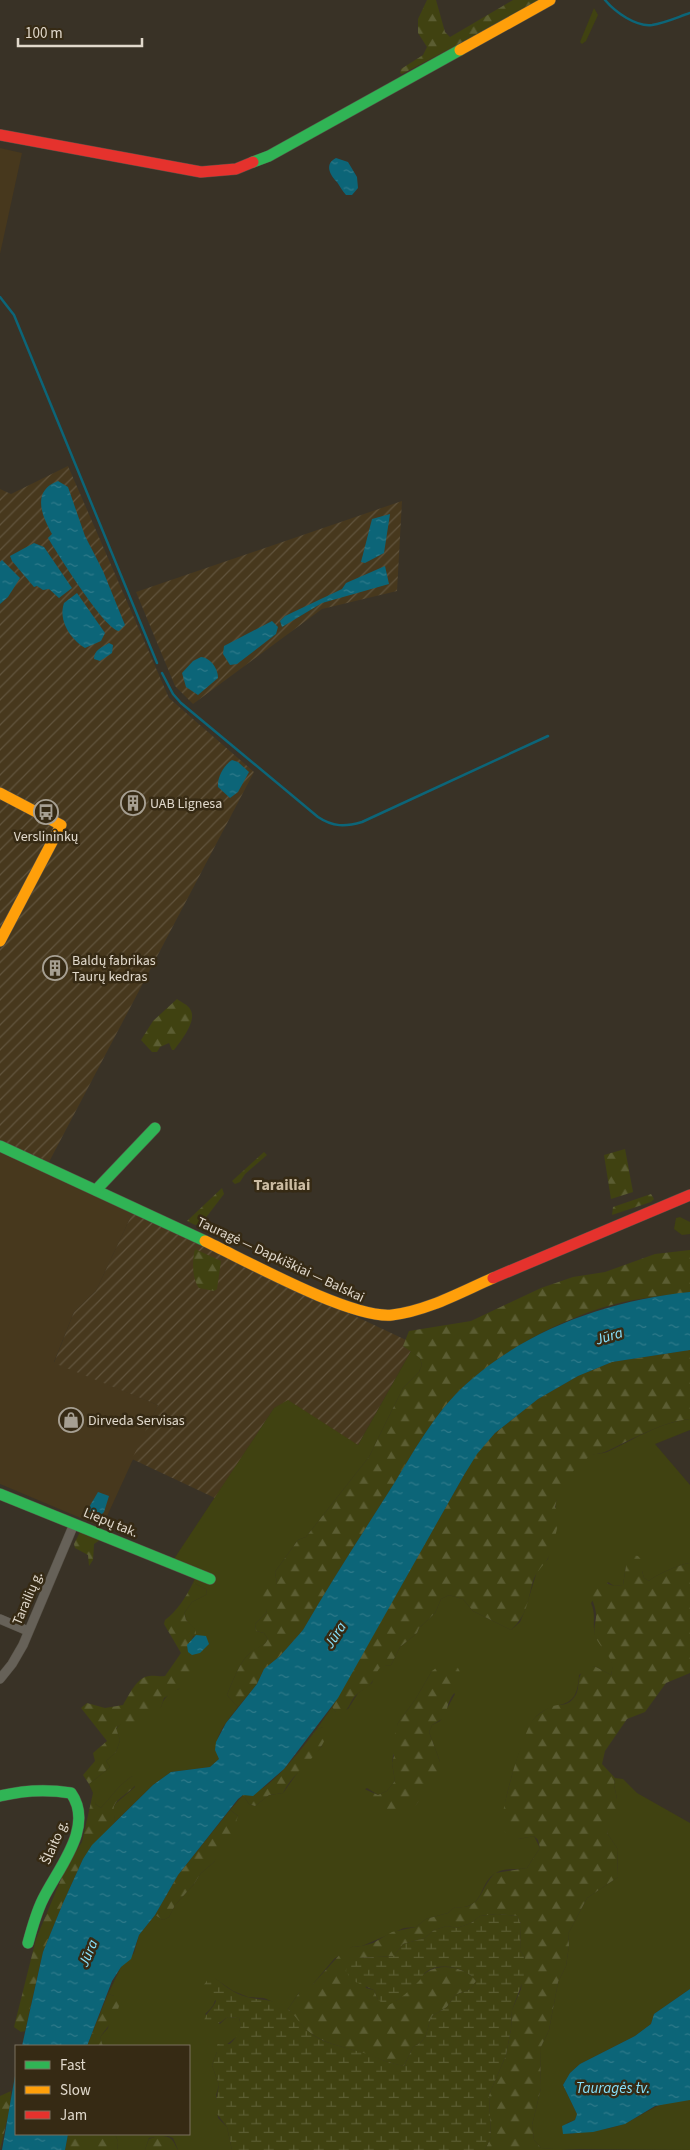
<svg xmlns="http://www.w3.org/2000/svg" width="690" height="2150" viewBox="0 0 690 2150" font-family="'Source Sans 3',sans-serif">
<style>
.built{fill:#47381d}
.industrial{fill:url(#industrial-furrows)}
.green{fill:#404211;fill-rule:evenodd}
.forest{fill:url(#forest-firs)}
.wetland{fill:url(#wetland-marsh)}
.water{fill:url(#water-ripples)}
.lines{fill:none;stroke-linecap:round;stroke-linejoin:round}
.stream{stroke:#0c6578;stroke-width:2.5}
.street-casing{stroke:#554f45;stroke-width:10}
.fast-casing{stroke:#554f45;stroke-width:12}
.slow-casing{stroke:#554f45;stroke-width:12}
.jam-casing{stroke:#554f45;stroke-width:12}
.street{stroke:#666158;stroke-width:9}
.fast{stroke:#30b455;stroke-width:11}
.slow{stroke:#ff9f0a;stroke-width:11}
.jam{stroke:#e5322d;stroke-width:11}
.labels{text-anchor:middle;stroke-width:5;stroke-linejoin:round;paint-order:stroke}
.poi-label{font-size:14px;fill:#e1d9cc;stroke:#362a14;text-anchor:start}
.street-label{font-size:14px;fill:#e1d9cc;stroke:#362a14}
.water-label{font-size:15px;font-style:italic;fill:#88e1fc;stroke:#362a14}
.quarter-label{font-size:16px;font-weight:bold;fill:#ccbca2;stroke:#362a14}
</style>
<defs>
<pattern id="industrial-furrows" width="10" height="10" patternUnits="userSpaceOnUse" patternTransform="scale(1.25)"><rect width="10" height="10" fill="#47381d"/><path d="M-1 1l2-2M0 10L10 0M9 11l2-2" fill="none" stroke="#61543d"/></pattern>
<pattern id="forest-firs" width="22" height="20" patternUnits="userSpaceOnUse" patternTransform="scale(1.25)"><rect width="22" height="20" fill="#404211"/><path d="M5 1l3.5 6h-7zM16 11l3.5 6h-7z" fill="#5b5d32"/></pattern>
<pattern id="wetland-marsh" width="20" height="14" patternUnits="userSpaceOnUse" patternTransform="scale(1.25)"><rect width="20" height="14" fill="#404211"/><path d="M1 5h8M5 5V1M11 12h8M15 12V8" fill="none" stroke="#5b5d32"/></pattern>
<pattern id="water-ripples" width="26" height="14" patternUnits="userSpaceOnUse" patternTransform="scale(1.25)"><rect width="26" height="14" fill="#0c6578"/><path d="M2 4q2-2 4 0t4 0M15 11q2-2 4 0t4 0" fill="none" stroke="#2f7a8a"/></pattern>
</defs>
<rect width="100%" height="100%" fill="#393226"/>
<g class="built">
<polygon points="0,148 22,153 0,254"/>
<polygon points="0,1152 133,1212 96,1291 74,1312 54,1362 158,1405 102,1527 0,1484"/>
</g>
<g class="industrial">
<polygon points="68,466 169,698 254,772 49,1162 0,1140 0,489 11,494"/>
<polygon points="402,501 397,591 322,609 193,704 175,686 136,592"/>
<polygon points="133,1212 406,1340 403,1346 411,1351 358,1445 274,1408 215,1498 132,1459 158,1405 54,1363 74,1312 96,1291"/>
</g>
<g class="green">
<polygon points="594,8 598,15 586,41 582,44 580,42"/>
<polygon points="680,1217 690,1222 690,1234 682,1235 674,1229 676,1218"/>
<path d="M411,1351L420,1358L422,1365L419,1372L403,1388L369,1457L306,1537L298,1540L275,1572L277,1583L275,1586H262L267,1612L255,1624L256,1631L264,1633L268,1639C264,1648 256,1647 250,1653C239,1663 233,1681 227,1695L238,1707C226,1723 210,1739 219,1759L210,1767L171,1772L153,1785L115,1822L113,1808L116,1803L135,1787L132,1776L120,1786L101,1808L95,1804L97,1793H93L89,1784L110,1767L106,1761L116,1752L120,1740L116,1729L121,1723L161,1707C163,1699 170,1691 179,1689L188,1652L196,1631L186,1620L184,1613L192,1602L207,1594L206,1589L193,1583L199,1569L174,1559L274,1408L288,1400L358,1445Z"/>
<path d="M690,1419V1430L655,1444L690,1485V1563C680,1564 656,1575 649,1581L644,1578L642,1571L626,1566L623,1585L614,1586L608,1582L591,1603C597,1616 591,1625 596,1637C602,1652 617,1654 611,1675L594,1666L579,1675C577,1716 556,1696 535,1718C526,1727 502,1801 505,1812C507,1821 514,1831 518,1839L534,1836L540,1848L527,1868C519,1870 507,1868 500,1871C476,1880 488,1910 455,1907L448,1913L426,1919L416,1927L404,1928L362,1946L352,1947L334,1959L313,1984L299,1993L288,2009L264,1998L248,1997L233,1991L211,1976C215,1993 221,2001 205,2014L220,2024L227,2017L239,2018L241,2025L239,2035L217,2052L212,2065L219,2085L216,2095L218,2118L227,2127L232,2150H178L173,2138L168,2136L149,2138L145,2150H117L118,2142L115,2134H189V2046H103L100,2037L108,2028L114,1996L108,1994L121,1967L134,1953L139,1935L155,1915L163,1920L169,1917L175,1905L194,1884L201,1873L214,1862L238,1816L230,1810L243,1795L249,1804L255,1806L269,1795L283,1793L300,1769L322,1746L323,1727L316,1730L332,1707L336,1712L348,1709L358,1693L372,1683L376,1671L381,1666L391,1665L400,1647L417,1633L419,1628L435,1613L441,1599L449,1595L463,1599L473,1611L511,1630L520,1622L525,1610L538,1568L548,1559L557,1496C561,1483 578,1461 591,1455C596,1453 602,1454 607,1452C633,1440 660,1422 690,1419ZM432,1671L455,1694L440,1721L432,1725L429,1732L440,1762L416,1805L360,1793L367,1788L378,1795L387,1791L395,1781L392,1763L398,1723L415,1700Z"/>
<path d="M615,1778L623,1779L637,1793L690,1823V1989L654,2014L651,2024L635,2036L580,2064L570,2073L563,2085L577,2114L575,2120L567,2123L570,2134C588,2130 608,2131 626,2123C651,2111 659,2100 690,2100V2150L553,2149L541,2148L534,2140L532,2125L541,2088L540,2049L549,2030L558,1982L566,1966L569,1945L568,1934L587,1898L618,1877L617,1848L607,1833L617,1799L614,1785Z"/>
</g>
<g class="forest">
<polygon points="427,0 436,0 445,32 450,37 513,0 543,0 402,74 400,73 401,69 423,55 427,47 418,33 418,19"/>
<path d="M177,999C181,1002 188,1005 190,1009C198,1020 181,1041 174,1050H172L169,1043L160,1047L157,1052H152L141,1040L153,1021Z"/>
<polygon points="625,1149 633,1192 611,1199 604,1155"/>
<polygon points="264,1152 267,1155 245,1174 240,1182 235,1184 232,1181"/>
<polygon points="222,1188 224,1194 201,1224 195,1225 187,1221"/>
<polygon points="651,1194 654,1199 651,1202 612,1215 613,1207"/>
<path d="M195,1249L221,1261L217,1289L214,1291L199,1288C192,1279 192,1260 195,1249Z"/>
<path d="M690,1250V1292C660,1296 629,1299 601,1308C555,1323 508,1348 472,1379C439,1406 417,1446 395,1482C364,1531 332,1580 303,1630L280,1656L264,1669L257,1684L238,1707L227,1695C233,1681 239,1663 250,1653C256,1646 264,1648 268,1639L264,1633L256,1631L255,1624L267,1612L263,1600L258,1597V1591L262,1586H274L277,1583L275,1572L298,1540L306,1537L369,1457L403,1388L419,1372L422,1365L420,1358L403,1346L409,1331L471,1321L541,1288L573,1277L605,1272L655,1254Z"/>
<path d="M690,1350V1419C661,1422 633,1439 607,1451C601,1454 594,1453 589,1457C572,1469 559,1487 555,1507L560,1517C556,1530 554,1547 548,1558C543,1567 536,1571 533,1581C527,1602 528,1614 511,1630L473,1611L463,1599L449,1595L441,1599L435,1613L419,1628L417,1633L400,1647L391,1665C374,1667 380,1671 372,1682C368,1688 361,1690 356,1695C350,1701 350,1708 342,1714L336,1712L332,1707L476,1454L495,1433L538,1399L578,1376L612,1362Z"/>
<polygon points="80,1532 100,1540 94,1544 93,1560 89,1566 88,1555 75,1548 74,1544"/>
<path d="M632,1555L638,1556L645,1564L642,1571L644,1578L649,1581C656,1575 680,1564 690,1563V1673L666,1683L645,1712L627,1719L605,1751L602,1764L615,1778L614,1785L617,1799V1810L607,1833L617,1848L618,1877L587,1898L568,1934L569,1945L566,1966L558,1982L549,2030L540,2049L541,2088L532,2125L534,2140L541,2148L580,2150H485L491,2137L489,2095L506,2055L511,2029L512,2010L521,1989L525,1958L520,1950L521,1924L517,1916L497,1914L480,1916L471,1923L457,1928L447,1926L434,1930L425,1938L403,1944L394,1956L358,1958L366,1988L374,1990L378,2000L396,2001C406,1994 420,1976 427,1972C442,1962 467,1968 476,1981L471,1989L455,1995L447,2007L432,2016C425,2031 430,2039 413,2047L404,2066C387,2063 373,2056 356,2051C338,2045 325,2044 309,2032C301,2026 295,2016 288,2009L304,1986L313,1984L343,1951L352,1947L362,1946L373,1943L392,1932L416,1927L426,1919L448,1913L455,1907C482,1910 479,1889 495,1873L527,1868L540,1848L538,1840L534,1836L518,1839L509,1838C505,1832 502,1827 502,1820C503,1804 523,1730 534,1719C538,1714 547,1708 553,1706C559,1704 566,1706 571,1701C586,1688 569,1673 594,1666L611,1675C616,1658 604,1653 597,1640C591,1631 597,1622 596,1613C594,1598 585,1594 600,1581L614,1586L623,1585L626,1566Z"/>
<path d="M193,1583L206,1589L207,1594L192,1602L184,1613L186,1620L196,1630V1635L193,1636L188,1652L192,1655L196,1665L191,1681L164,1698L161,1707L142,1726L122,1723L116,1728L120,1740L116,1752L106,1761L110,1767L89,1784L83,1775L95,1761L93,1753L107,1741L81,1708L87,1703L105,1708L123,1705C129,1695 137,1677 149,1676C155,1675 159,1677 165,1676L181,1653L164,1624L165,1620C177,1611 186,1597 193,1583Z"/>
<path d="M444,1662L458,1668C470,1691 456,1685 450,1700C447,1705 447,1712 445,1717L432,1725L429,1732L440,1762L441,1771L416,1805L409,1810L391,1811L361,1797L360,1793L362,1788L378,1795L387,1791L395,1781L392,1763L394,1756L391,1747L398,1723L415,1700L432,1671Z"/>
<path d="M323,1727L328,1729C324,1756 294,1769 283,1793L269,1795L255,1806L249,1804L243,1795C267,1797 302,1748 316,1730Z"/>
<path d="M132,1776L136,1778L137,1782C133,1792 118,1796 114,1806C113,1810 115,1817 115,1822L83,1859L63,1903L43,1952L25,2031L21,2032L14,2027L36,1939L67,1865L82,1842L93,1793H97L98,1797L95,1804L101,1808L120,1786Z"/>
<polygon points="230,1810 238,1816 231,1839 214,1862 201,1873 194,1884 175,1905 169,1917 163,1920 155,1915 178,1875"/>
<polygon points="108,1994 114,1996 120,2003 116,2016 100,2037 103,2046 87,2046"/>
<polygon points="11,2091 10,2107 0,2150 0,2096"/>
<polygon points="68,2134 115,2134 118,2142 117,2150 65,2150"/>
<path d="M159,2136C173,2136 172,2140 178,2150H145L149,2139Z"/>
</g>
<path class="wetland" d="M497,1914L517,1916L521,1924L520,1950L525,1958L526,1973L512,2010L511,2029L506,2055L489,2095L491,2137L485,2150H232L227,2127L214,2110L219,2085L212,2065L217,2052V2044H230C238,2036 243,2030 239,2018L227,2017C219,2024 214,2027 204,2021C206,2012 213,2009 216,2001L203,1986L211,1975C223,1984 233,1994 247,1997C259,2000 269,1999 281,2004C293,2010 298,2023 308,2031C321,2043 337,2045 353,2050C371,2054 386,2063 404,2066L413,2047C430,2039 425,2031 432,2016L447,2007L455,1995L471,1989L476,1981C467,1968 440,1961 426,1972C423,1974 421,1979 419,1981C409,1991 400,2000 387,2006L378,2000L374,1990L351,1980L346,1971L348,1963L358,1958L394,1956L403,1944L425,1938L434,1930L447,1926L457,1928L471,1923L480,1916Z"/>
<g class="water">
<path d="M336,158L348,162L357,177L358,188L352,195H346C342,191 340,186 337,182C330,175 324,164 336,158Z"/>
<path d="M58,481L68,487L85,536L103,571L125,625L119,631C105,630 57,553 48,538L52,534C42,516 31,491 58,481Z"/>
<polygon points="390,514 384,553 365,563 361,562 372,519"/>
<polygon points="34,543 44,547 72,588 59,598 49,589 43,590 37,586 34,587 12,561 10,556"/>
<polygon points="2,560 20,578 8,597 0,604 0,562"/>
<polygon points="385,566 389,584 322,603 282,627 280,621 285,616 342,589 346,583"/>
<path d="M77,593L105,633L101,641L85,648C70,639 58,620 64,603Z"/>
<polygon points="272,621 278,627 276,634 237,664 230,665 223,654 224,646"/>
<path d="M109,643L113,645L112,653L100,661L94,659C94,650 102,647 109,643Z"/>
<path d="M201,657C211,658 218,669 218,678L198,695L186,687L182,673L193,661Z"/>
<path d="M232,760L238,762L249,772L238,792L230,798L218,787C217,777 224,765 232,760Z"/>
<path d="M690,1292V1350L612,1362L578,1376L538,1399L495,1433L477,1454L464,1475L338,1698L284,1769L253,1796L243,1795L238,1799L178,1875L155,1915L139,1935L131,1959L121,1967L112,1981L87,2046H22L43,1952L63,1903L83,1859L92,1845L153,1785L171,1772L210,1767L219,1759L215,1750L216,1742L226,1723L257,1684L264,1669L280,1656L303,1630C332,1580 364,1531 395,1482C417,1446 439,1406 472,1379C532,1327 612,1300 690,1292Z"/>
<polygon points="98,1492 109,1496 104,1512 100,1516 89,1512 88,1509"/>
<polygon points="196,1635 206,1636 209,1644 200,1653 192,1655 188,1652 187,1645"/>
<polygon points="690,1989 690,2100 655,2106 625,2124 593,2132 563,2134 562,2126 575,2120 577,2114 563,2085 570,2073 580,2064 635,2036 651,2024 654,2014"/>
<polygon points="16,2070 16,2134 68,2134 65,2150 2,2150"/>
</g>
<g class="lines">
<g class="stream">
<path d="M605,0C615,12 636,27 652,25C665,23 678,17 690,13"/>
<polyline points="0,297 14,315 157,663"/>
<path d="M162,673L173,694L181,703L318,817C333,827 345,827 362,822L548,736"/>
</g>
<defs>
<g id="street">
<polyline points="0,1619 28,1631"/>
<polyline points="0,1679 12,1664 23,1645 74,1524"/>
</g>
<g id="fast">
<polyline points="253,162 269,156 460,50"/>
<polyline points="0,1146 205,1241"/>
<polyline points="96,1190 155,1128"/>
<polyline points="0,1494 210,1579"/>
<path d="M0,1796C24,1790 47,1789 71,1793C95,1827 58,1868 43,1899C36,1913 32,1928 28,1943"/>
</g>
<g id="slow">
<polyline points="460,50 550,0"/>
<polyline points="0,793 61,825 0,941"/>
<path d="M205,1241C247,1261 351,1319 392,1315C427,1311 461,1292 493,1278"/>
</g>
<g id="jam">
<polyline points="0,135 201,172 236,169 253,162"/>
<polyline points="493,1278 690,1195"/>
</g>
</defs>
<use href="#street" class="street-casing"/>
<use href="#fast" class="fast-casing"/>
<use href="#slow" class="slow-casing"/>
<use href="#jam" class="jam-casing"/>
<use href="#street" class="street"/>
<use href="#fast" class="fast"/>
<use href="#slow" class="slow"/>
<use href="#jam" class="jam"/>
</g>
<defs>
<symbol id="building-ring" viewBox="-11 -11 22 22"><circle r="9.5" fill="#362a14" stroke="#a69f92" stroke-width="1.5"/><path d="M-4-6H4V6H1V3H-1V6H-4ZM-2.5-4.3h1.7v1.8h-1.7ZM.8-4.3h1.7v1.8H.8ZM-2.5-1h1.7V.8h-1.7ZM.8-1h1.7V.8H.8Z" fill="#a69f92"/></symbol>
<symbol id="bus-ring" viewBox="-11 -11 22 22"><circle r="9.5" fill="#362a14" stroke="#a69f92" stroke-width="1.5"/><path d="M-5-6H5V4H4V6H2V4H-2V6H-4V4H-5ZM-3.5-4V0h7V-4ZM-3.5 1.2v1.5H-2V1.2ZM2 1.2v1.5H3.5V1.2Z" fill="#a69f92"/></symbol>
<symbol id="shop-ring" viewBox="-11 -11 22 22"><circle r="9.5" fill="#362a14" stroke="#a69f92" stroke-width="1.5"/><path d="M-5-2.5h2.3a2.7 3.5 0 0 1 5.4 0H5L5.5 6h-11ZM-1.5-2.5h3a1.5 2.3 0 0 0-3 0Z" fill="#a69f92"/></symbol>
</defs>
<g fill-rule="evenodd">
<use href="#building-ring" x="119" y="789" width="28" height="28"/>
<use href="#bus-ring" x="32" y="798" width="28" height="28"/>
<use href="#building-ring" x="41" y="954" width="28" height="28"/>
<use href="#shop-ring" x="57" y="1406" width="28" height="28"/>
</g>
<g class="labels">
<g class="poi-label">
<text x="150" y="808">UAB Lignesa</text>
<text x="46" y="841" text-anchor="middle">Verslininkų</text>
<text x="72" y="965">Baldų fabrikas<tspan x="72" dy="16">Taurų kedras</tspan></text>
<text x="88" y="1425">Dirveda Servisas</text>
</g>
<g class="street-label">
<text transform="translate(281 1259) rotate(25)" y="5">Tauragė — Dapkiškiai — Balskai</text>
<text transform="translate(111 1522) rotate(22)" y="5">Liepų tak.</text>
<text transform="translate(27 1598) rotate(-67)" y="5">Tarailių g.</text>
<text transform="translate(54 1842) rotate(-66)" y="5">Šlaito g.</text>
</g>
<g class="water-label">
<text transform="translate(609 1336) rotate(-17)" y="5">Jūra</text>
<text transform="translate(335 1635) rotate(-57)" y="5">Jūra</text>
<text transform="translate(88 1953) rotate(-67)" y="5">Jūra</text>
<text x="613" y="2093">Tauragės tv.</text>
</g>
<g class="quarter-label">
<text x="282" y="1190">Tarailiai</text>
</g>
</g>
<rect x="15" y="2045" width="175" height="90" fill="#362a14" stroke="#7a705e"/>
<rect x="25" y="2061" width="25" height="8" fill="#30b455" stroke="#7a705e"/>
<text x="60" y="2070" font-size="15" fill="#e1d9cc">Fast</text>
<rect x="25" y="2086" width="25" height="8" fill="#ff9f0a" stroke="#7a705e"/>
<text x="60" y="2095" font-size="15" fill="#e1d9cc">Slow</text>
<rect x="25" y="2111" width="25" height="8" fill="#e5322d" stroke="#7a705e"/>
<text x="60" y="2120" font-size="15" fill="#e1d9cc">Jam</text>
<path d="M18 38v8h124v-8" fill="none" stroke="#e1d9cc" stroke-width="2.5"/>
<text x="25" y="38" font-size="15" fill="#e1d9cc" stroke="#362a14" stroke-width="4" paint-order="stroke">100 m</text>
</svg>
